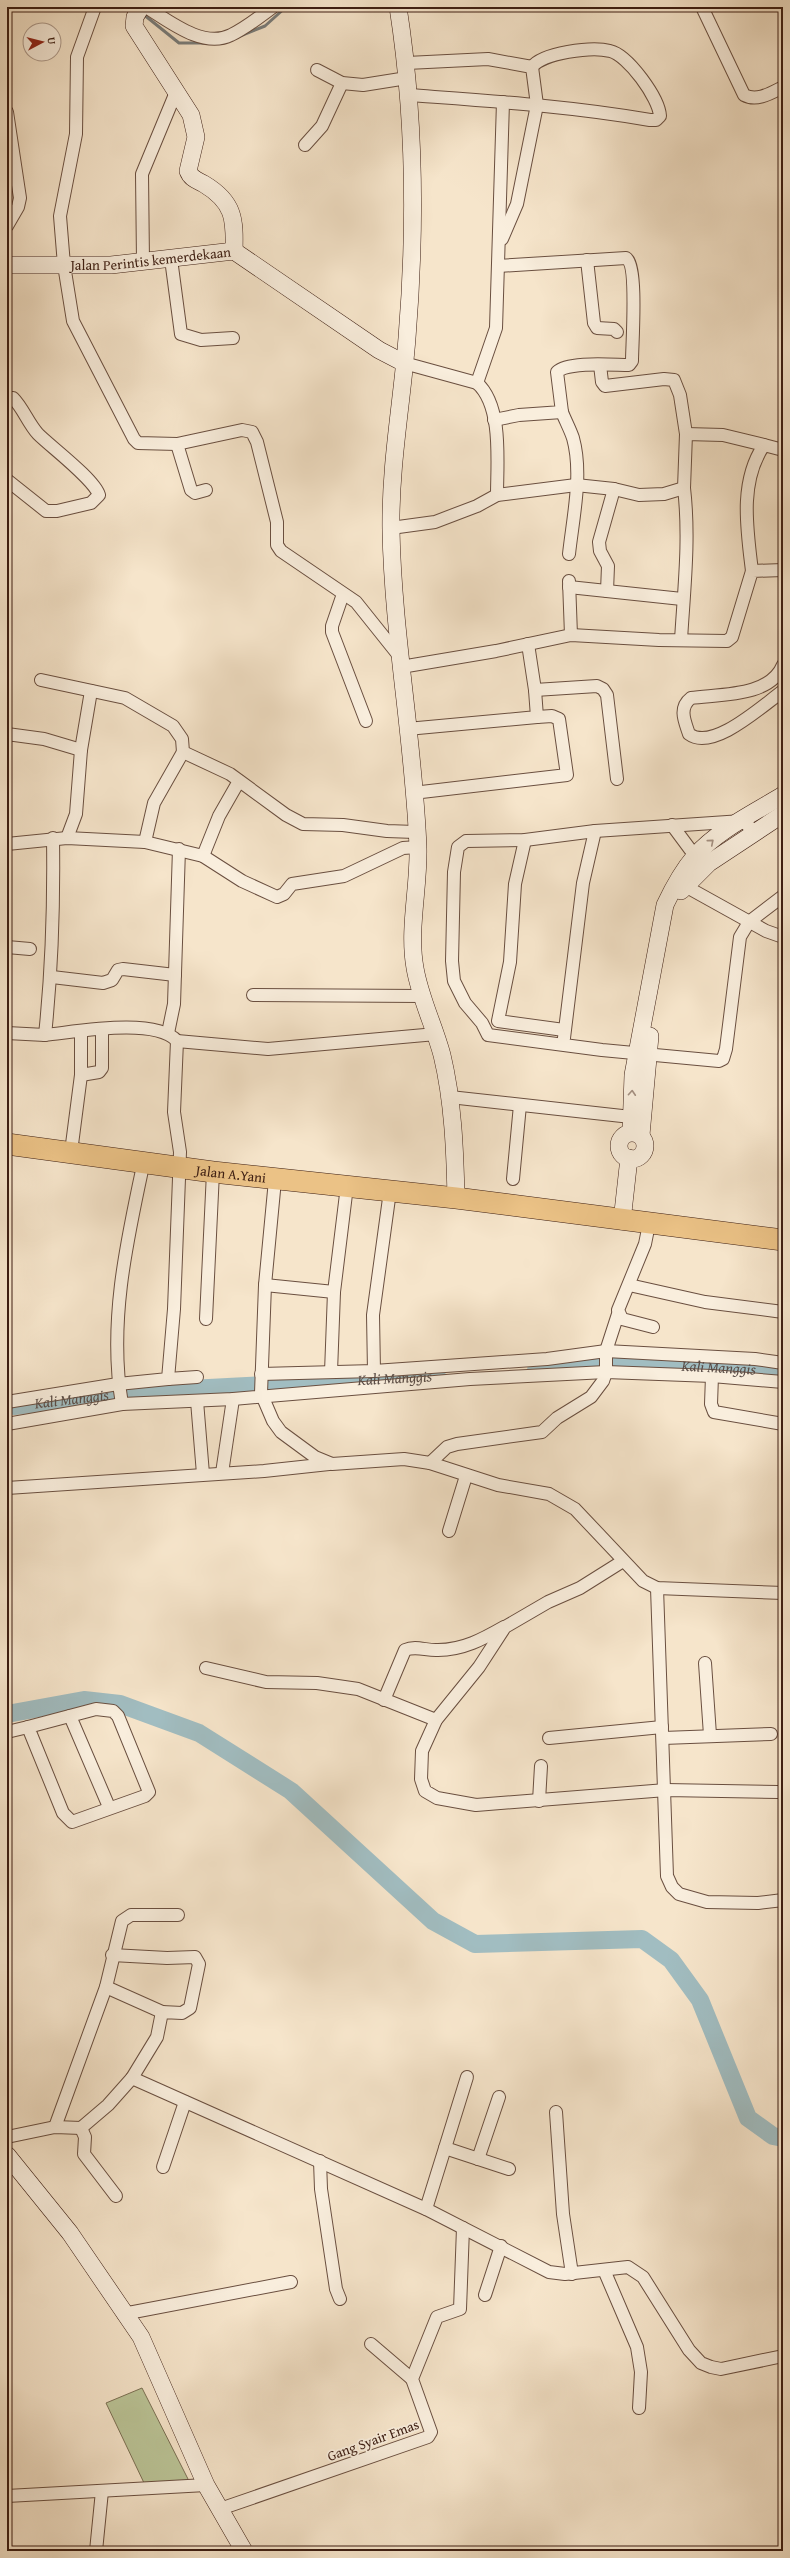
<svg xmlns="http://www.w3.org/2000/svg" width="790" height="2558" viewBox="0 0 790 2558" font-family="'Gentium Book Plus',serif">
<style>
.garden{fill:#bbc598;stroke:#7c7155}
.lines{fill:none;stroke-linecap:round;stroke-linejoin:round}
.stream{stroke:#797d7b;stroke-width:3}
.river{stroke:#a1bdc1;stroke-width:18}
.street-casing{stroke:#6a4f40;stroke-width:14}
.secondary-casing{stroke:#3c1d12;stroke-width:18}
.highway-casing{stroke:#3c1d12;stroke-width:22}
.street{stroke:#f9eedd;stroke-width:12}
.secondary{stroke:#f9eedd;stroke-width:17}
.highway{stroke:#ebc286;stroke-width:21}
.oneway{stroke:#a49082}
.labels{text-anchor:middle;stroke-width:3.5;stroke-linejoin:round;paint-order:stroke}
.street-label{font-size:14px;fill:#3c1d12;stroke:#f9eedd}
.water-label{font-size:15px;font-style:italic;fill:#5a4d47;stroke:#f9eedd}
</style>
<rect width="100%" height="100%" fill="#f6e5cb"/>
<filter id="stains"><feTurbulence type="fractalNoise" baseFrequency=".005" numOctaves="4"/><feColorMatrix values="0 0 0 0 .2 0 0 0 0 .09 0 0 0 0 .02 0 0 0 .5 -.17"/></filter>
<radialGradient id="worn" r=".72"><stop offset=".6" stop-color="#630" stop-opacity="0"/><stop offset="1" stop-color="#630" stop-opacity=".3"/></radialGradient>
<polygon class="garden" points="142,2388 189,2481 145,2485 106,2403"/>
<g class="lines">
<g class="stream">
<polyline points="143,14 179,43 203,43"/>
<polyline points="225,42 265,26 286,7"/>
</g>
<g class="river">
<path id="s1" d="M536,1370L627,1363L767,1370L783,1373"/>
<path id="s2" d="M14,1406L132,1392L437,1376"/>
<polyline points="7,1714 84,1700 120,1704 199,1733 291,1791 433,1921 475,1944 642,1939 671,1960 700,2000 748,2118 773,2136 783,2138"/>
</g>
<defs>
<g id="street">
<polyline points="95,7 77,57 76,134 60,216 64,265 73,321 134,439 138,443 177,444 242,430 252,432 257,442 277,522 277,545 281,551 356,602 400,657"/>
<path d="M146,7C169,21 203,49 231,35C246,28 259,17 273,7"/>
<path d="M702,7L744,95C757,102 771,93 783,87"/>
<polyline points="407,63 488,59 532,67 537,105 517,204 502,239"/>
<polyline points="317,70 342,83 363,85 407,78"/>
<path d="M409,95C489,101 570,106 650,120H656L660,116C659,98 628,55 610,51C592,46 542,53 532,67"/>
<polyline points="7,112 20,198 18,207 7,226"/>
<polyline points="305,145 322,126 342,83"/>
<polyline points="171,259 181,334 201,340 233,338"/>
<polyline points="587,260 594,323 597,328 614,329 617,332"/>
<polyline points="143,261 142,174 176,92"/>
<polyline points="404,363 477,383"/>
<polyline points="600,365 602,382 605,386 664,379 674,380 680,395 686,434"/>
<path d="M7,399L13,398C23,408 28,423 38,434C51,447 94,479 99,495L91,503L57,511H46L7,480"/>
<path d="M562,412C565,420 570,429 573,438C583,474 573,517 569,554"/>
<path d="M494,420L519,415L562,412L557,372C568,361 613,365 629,365L632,361C632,344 638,265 626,258L498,266"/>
<polyline points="177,444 191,490 195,493 206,490"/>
<path d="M497,495C497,463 503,406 477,383L496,328L503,102"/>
<polyline points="391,528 435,522 477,506 497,495 576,485 614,489 639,495 664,494 684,488 686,434 723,435 764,445"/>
<path d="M752,571C747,529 739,482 764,445L783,450"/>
<polyline points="569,581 571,635"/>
<polyline points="569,587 682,599"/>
<polyline points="607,591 608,566 600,551 599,542 614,489"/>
<polyline points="343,594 332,626 332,632 366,721"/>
<path d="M681,640C684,589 690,539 684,488"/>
<path d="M783,665C770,697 721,694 691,698C678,708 685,722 689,734C713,752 763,705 783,691"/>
<polyline points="401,667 496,651 571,635 659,640 727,641 732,637 752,571 783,570"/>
<polyline points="41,680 125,698 173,726 182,739 183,752 230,774 286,815 303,824 343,825 387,831 415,832"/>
<polyline points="535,690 597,686 603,689 607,695 617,779"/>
<polyline points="407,729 537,717 535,690 528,644"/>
<polyline points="7,734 44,739 81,750"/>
<polyline points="413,793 567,775 559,719 552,716 537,717"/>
<polyline points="672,825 695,856"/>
<polyline points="756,832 742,821 595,831 525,840 466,841 458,847 454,872 452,961 454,981 465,1003 482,1023 488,1035 602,1050 719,1061 723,1059 726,1049 740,937 749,922 783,896"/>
<polyline points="67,838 76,814 81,750 91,691"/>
<polyline points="525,840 515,884 510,962 498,1021 564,1030"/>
<polyline points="145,842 154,803 183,752"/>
<polyline points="7,844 67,838 145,842 203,856 242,881 277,897 284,894 292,884 344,876 403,848 418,847"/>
<polyline points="203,856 219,816 239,781"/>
<polyline points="685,886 766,931 783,937"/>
<polyline points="7,947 30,949"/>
<polyline points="52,977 103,983 112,980 118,970 123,969 175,975"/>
<polyline points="253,995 422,996"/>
<path d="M7,1033L45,1035C52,969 54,905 53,838"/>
<polyline points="168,1033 174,1004 179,849"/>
<polyline points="564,1038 583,883 595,831"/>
<polyline points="177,1041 268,1049 436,1034"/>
<polyline points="81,1075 99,1072 102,1068 102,1030"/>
<polyline points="450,1097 631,1117"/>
<polyline points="71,1152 81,1075 81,1032"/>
<polyline points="513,1179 520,1105"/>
<polyline points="275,1180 265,1285 261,1393 273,1421 281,1432 315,1457 332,1464 404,1459 430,1463 498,1485 549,1494 575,1509 643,1581 657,1588 783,1593"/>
<polyline points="649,1224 645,1244 618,1310 622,1319 653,1327"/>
<polyline points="265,1285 334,1292"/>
<polyline points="629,1285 705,1302 783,1312"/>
<polyline points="206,1319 213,1172"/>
<polyline points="374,1371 373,1315 390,1191"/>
<polyline points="331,1372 334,1292 347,1186"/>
<polyline points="261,1374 374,1371 547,1359 606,1351 755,1359 783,1363"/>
<polyline points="712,1376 711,1404 714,1412 783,1424"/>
<polyline points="168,1379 197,1377"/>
<polyline points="197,1401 203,1474"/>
<path d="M7,1402L118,1384L168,1379L174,1309L180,1152L174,1112L177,1041C155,1017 76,1032 45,1035"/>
<path d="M122,1404C108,1323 127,1240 144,1161"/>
<polyline points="7,1424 122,1404 233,1399 470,1379 606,1372 712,1376 783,1382"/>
<polyline points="430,1463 447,1447 457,1444 542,1432 557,1418 591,1397 603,1381 606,1372 606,1351 618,1314"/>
<polyline points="222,1473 233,1399"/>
<polyline points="7,1488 264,1471 329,1464"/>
<polyline points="449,1531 466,1476"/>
<polyline points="623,1561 580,1588 548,1602 505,1627 479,1667 436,1720 422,1751 421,1779 425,1791 437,1798 476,1805 666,1790 778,1792"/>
<polyline points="657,1588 667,1876 672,1887 679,1894 707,1902 758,1903 783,1900"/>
<polyline points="705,1663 710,1735"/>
<polyline points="206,1668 266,1682 317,1683 358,1689 436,1720"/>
<path d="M384,1700L405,1650C416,1645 427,1651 438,1650C463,1650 483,1639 504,1627"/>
<polygon points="96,1709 113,1711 118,1716 149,1792 145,1796 72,1822 63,1813 28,1727"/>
<polyline points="70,1716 109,1807"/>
<polyline points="7,1732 28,1727"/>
<polyline points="549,1738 662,1727"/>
<polyline points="663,1738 771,1734"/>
<polyline points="539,1801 541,1766"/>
<polyline points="112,1955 167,1958 195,1957 199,1964 190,2008 182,2013 162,2012 157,2037 132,2078"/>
<polyline points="106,1987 162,2012"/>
<polyline points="556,2112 563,2214 572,2274"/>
<polyline points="55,2127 106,1987 122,1921 131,1915 178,1915"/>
<polyline points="81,2128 85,2137 84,2154 116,2196"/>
<polyline points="7,2137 55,2127 81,2128 108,2105 132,2078 426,2209 549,2272 565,2274 628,2267 643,2277 689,2350 701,2363 711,2367 721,2369 783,2356"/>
<polyline points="445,2148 467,2077"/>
<polyline points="478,2159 499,2097"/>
<polyline points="320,2161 321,2189 336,2289 340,2299"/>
<polyline points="163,2167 185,2102"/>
<polyline points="426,2209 445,2148 509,2169"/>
<polyline points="604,2270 637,2347 641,2372 639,2408"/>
<polyline points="485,2295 501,2246"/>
<polyline points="123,2314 291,2282"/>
<polyline points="371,2344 412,2379"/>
<polyline points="7,2496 206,2485"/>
<polyline points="220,2509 428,2437 431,2432 412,2379 437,2317 460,2309 463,2228"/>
<polyline points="96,2551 102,2491"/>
</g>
<g id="secondary">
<path d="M141,7L135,17L134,26L191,115L196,137L188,171C191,179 197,180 204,184C234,202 235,219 234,251"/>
<path d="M398,7C415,116 416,227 407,338C402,402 390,465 391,530C393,636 414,742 418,848C419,888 408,929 415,968C420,998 434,1025 442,1055C453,1101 455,1150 456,1198"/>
<path id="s3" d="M7,265H111L234,251L379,350L404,363"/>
<polyline points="681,891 709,863 783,814"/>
<path d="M631,1132L633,1075L665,905C673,888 683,870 695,856C718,830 754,813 783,795"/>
<circle cx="632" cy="1146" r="13"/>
<polyline points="641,1135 650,1036"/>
<polyline points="622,1221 629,1158"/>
<polyline points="7,2155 70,2233 141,2337 206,2485 244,2551"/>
</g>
<g id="highway">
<path id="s4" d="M7,1144L213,1172L456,1198L783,1240"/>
</g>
</defs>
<use href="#street" class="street-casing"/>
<use href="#secondary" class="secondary-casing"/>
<use href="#highway" class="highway-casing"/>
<use href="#street" class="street"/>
<use href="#secondary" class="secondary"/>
<use href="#highway" class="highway"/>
</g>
<defs><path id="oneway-chevron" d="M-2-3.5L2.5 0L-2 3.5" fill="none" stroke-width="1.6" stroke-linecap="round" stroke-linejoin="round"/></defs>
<g class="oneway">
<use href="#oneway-chevron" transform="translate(711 842) rotate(-40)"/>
<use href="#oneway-chevron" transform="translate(632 1093) rotate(-86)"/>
</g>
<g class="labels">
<g class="street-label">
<text dy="5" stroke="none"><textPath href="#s3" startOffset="144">Jalan Perintis kemerdekaan</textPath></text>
<text dy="5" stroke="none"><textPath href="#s4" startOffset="226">Jalan A.Yani</textPath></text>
<text transform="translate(373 2440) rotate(-20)" y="5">Gang Syair Emas</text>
</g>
<g class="water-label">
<text dy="5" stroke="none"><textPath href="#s1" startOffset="183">Kali Manggis</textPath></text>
<text dy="5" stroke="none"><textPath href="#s2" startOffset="382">Kali Manggis</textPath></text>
<text dy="5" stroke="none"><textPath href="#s2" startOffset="58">Kali Manggis</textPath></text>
</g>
</g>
<rect width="790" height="2558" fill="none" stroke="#f6e5cb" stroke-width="24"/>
<rect x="8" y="8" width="774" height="2542" fill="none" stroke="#3c1d12" stroke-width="2"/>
<rect x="12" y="12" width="766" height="2534" fill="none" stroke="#3c1d12"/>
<g transform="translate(42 42) rotate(83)"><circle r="19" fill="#f9eedd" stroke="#ad9a8c"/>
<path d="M0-3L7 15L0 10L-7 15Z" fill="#8f2418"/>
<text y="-6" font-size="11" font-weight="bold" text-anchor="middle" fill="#3c1d12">U</text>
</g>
<rect width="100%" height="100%" filter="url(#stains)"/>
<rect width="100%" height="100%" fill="url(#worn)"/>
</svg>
